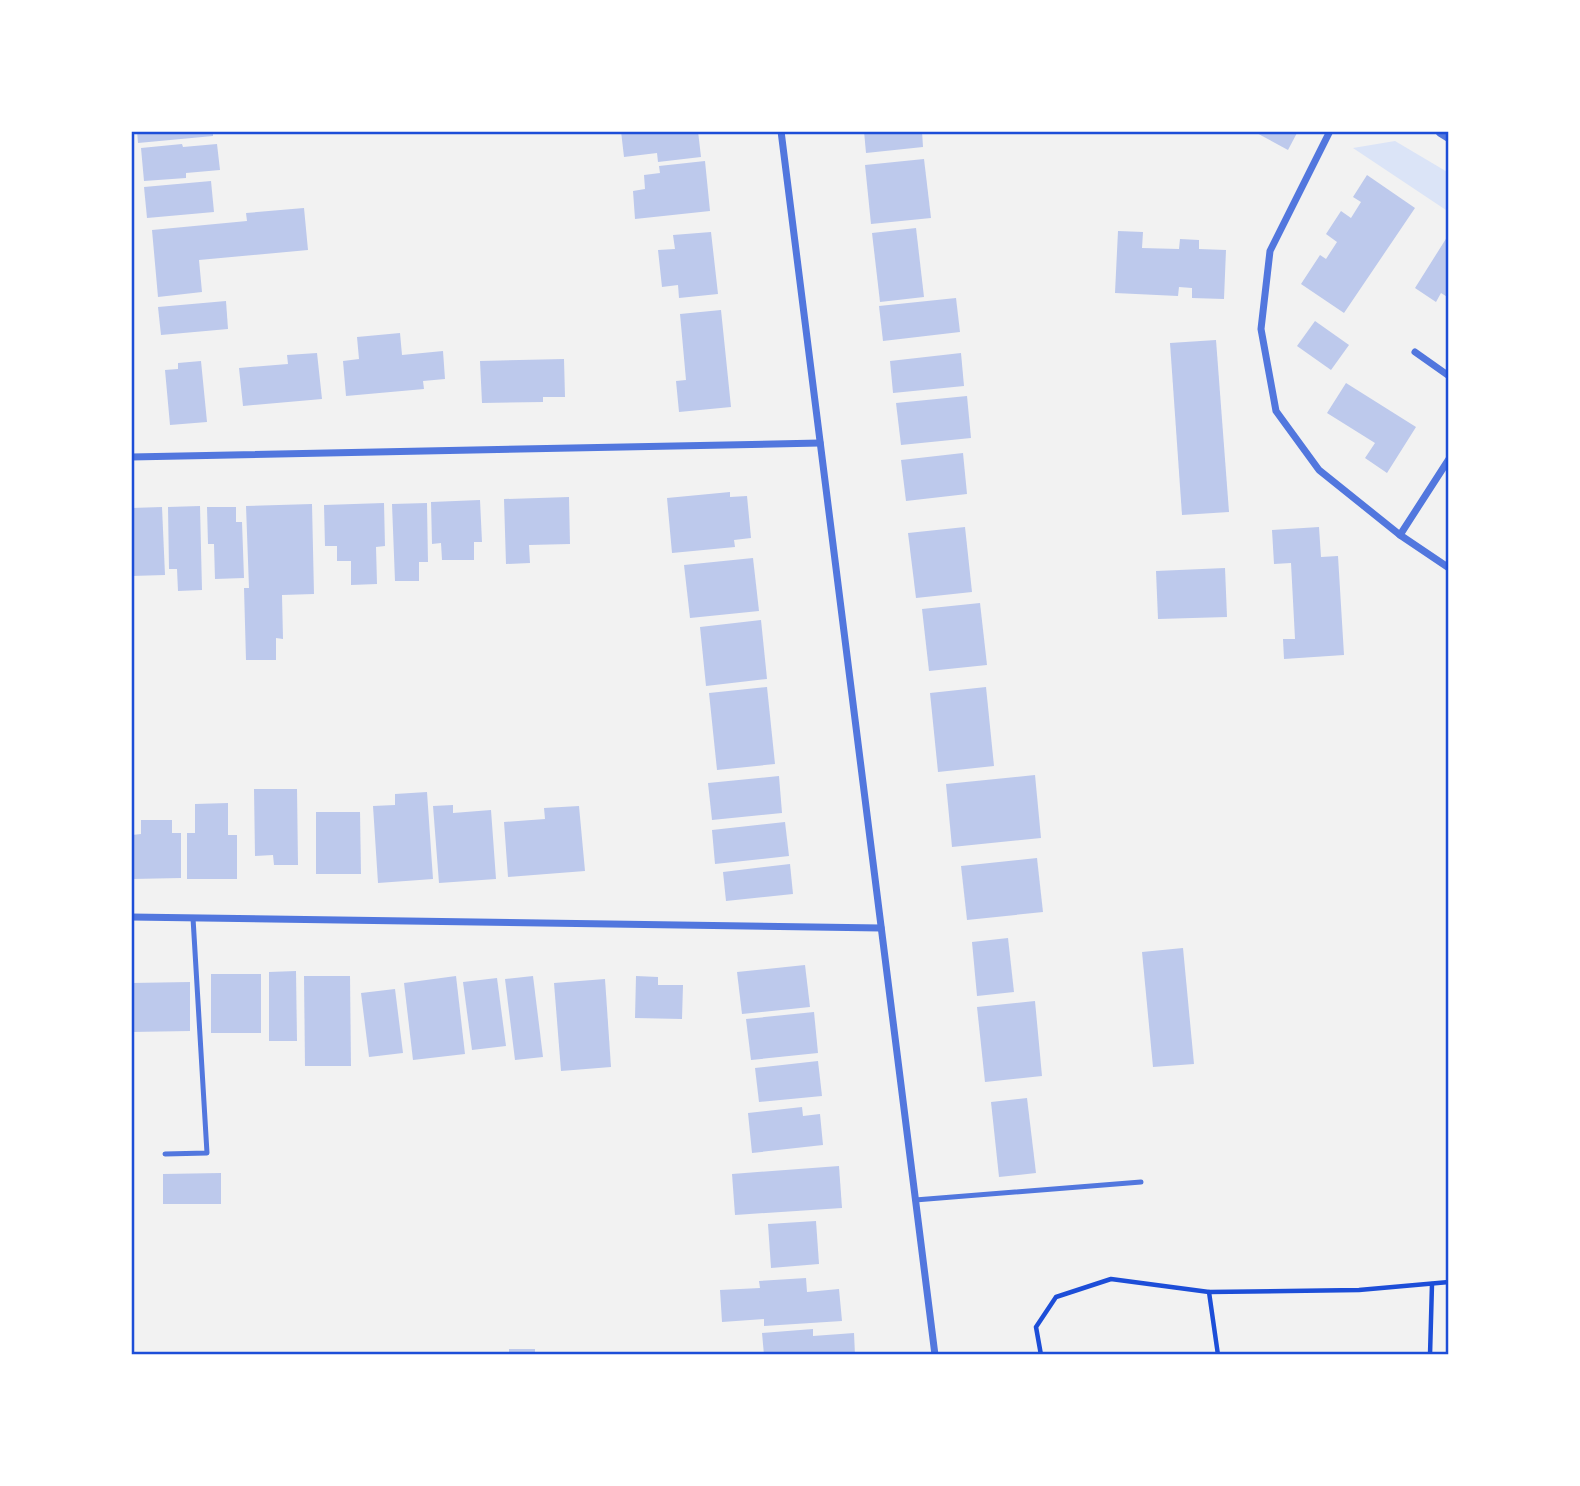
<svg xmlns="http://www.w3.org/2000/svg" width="1580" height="1486" viewBox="0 0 1580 1486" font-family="Lato,sans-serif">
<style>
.green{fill:#dbe4f7}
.building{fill:#bdc9ec}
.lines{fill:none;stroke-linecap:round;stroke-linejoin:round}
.path{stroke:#1d4ed8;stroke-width:4.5}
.service{stroke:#5277de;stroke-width:5}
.minor{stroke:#5277de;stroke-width:7}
.tertiary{stroke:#5277de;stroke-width:12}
.neatline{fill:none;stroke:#1d4ed8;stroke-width:2.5}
</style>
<rect width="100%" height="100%" fill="#f2f2f2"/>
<polygon class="green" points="1395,141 1449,173 1449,212 1353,148"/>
<g class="building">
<polygon points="137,131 213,131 213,136 138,143"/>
<polygon points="621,131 698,131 701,157 658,162 657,153 624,157"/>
<polygon points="864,131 922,131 923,147 866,153"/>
<polygon points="1253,131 1298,131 1288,150"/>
<polygon points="182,144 183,147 217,144 220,170 186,173 186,178 144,181 141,148"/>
<polygon points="924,159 931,218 871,224 865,165"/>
<polygon points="705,161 710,211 635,219 633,191 645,189 644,175 660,173 659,166"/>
<polygon points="1367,175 1415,208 1344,313 1301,284 1320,255 1326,259 1337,242 1326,234 1341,211 1351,218 1361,202 1353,197"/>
<polygon points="211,181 214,212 147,218 144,187"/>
<polygon points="304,208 308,250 199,260 202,292 158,297 152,230 247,221 246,213"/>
<polygon points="916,228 924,297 880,302 872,233"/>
<polygon points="1118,231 1143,232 1142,248 1179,249 1180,239 1199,240 1199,249 1226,250 1224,299 1192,298 1192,288 1179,287 1178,296 1115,293"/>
<polygon points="711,232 718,294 679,298 678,285 662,287 658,250 675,249 673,235"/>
<polygon points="1449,234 1449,298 1441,293 1436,302 1415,288"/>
<polygon points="956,298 960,332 883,341 879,306"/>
<polygon points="226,301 228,329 161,335 158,307"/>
<polygon points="721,310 731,407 679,412 676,381 686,380 680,314"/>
<polygon points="1315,321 1349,345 1331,370 1297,346"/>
<polygon points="400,333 402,355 443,351 445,379 423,381 424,389 346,396 343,361 359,359 357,337"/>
<polygon points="1216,340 1229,512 1182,515 1170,343"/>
<polygon points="317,353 322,399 243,406 239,368 288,364 287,355"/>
<polygon points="961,353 964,386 893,393 890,361"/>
<polygon points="564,359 565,397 543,397 543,402 482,403 480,361"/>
<polygon points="201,361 207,422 170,425 165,370 178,369 178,363"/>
<polygon points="1346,383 1416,427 1387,473 1365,458 1375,443 1327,413"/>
<polygon points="967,396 971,438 901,445 896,403"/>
<polygon points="963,453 967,494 906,501 901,460"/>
<polygon points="730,492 730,497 747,496 751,538 734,540 735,547 672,553 667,498"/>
<polygon points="569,497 570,544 529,545 530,563 506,564 504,499"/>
<polygon points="480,500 482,542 474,542 474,560 442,560 441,543 432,544 431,502"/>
<polygon points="384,503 385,546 376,547 377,584 351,585 351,561 337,561 337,546 325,546 324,505"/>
<polygon points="427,503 428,562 419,562 419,581 395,581 392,504"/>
<polygon points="312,504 314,594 282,595 283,639 276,638 276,660 246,660 244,588 249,588 246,506"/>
<polygon points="200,506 202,590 178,591 177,569 169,569 168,507"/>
<polygon points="162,507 165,575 131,576 131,508"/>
<polygon points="207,507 236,507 236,522 242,522 244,578 215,579 214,544 208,544"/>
<polygon points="965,527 972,592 916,598 908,533"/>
<polygon points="1319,527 1321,557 1338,556 1344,655 1284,659 1283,639 1295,639 1291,563 1274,564 1272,530"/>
<polygon points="753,558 759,611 690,618 684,565"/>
<polygon points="1225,568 1227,617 1158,619 1156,571"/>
<polygon points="980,603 987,665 929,671 922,609"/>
<polygon points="761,620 767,679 706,686 700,627"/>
<polygon points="767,687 775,764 717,770 709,693"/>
<polygon points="986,687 994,766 938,772 930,693"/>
<polygon points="1035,775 1041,838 952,847 946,784"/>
<polygon points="779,776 782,813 712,820 708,783"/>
<polygon points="254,789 297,789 298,865 274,865 273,855 255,856"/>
<polygon points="427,792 433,879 378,883 373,806 395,805 395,794"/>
<polygon points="228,803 228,835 237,835 237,879 187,879 187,833 195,833 195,804"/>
<polygon points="453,805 453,813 491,810 496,879 439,883 433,806"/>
<polygon points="579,806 585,871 508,877 504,822 545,819 544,808"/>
<polygon points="316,812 360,812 361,874 316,874"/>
<polygon points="141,820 172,820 172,833 181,833 181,878 132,879 132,835 141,834"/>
<polygon points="785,822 789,856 715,864 712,830"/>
<polygon points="1037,858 1043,912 967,920 961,866"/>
<polygon points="790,864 793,894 726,901 723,872"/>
<polygon points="1008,938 1014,992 977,996 972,942"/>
<polygon points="1183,948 1194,1064 1153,1067 1142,952"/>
<polygon points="805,965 810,1007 742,1014 737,972"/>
<polygon points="296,971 297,1041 269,1041 269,972"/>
<rect x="211" y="974" width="50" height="59"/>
<polygon points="304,976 350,976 351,1066 305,1066"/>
<polygon points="456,976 465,1054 413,1060 404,983"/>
<polygon points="533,976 543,1057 515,1060 505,979"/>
<polygon points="636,976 658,977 658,985 683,985 682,1019 635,1018"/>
<polygon points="497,978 506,1046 472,1050 463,982"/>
<polygon points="605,979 611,1067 561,1071 554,983"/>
<polygon points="190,982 190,1031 131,1032 131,983"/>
<polygon points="395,989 403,1053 369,1057 361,993"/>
<polygon points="1035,1001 1042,1076 985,1082 977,1007"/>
<polygon points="814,1012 818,1053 751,1060 746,1019"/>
<polygon points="818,1061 822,1096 759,1102 755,1068"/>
<polygon points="1027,1098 1036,1173 999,1177 991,1102"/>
<polygon points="802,1107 803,1116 820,1114 823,1145 752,1153 748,1113"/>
<polygon points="839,1166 842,1208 735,1215 732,1174"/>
<polygon points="221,1173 221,1204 163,1204 163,1174"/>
<polygon points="816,1221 819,1264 771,1268 768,1224"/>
<polygon points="806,1278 807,1292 839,1289 842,1321 764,1326 764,1319 722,1322 720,1290 760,1288 759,1281"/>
<polygon points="813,1329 813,1336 854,1333 855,1355 764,1355 762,1333"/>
<rect x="509" y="1349" width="26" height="6"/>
</g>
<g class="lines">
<g class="path">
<polyline points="1209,1292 1218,1355"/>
<polyline points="1041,1355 1036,1327 1056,1297 1111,1279 1209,1292 1359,1290 1449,1282"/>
<polyline points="1430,1355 1432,1284"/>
</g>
<g class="service">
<polyline points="165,1154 207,1153 193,918"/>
<polyline points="915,1200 1141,1182"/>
</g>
<g class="minor">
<polyline points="781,131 935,1355"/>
<polyline points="1330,131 1270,251 1261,329 1276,411 1319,470 1400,535 1449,568"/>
<polyline points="1415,352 1449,376"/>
<polyline points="131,457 820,443"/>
<polyline points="1400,535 1449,459"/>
<polyline points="131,917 881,928"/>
</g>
<polyline class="tertiary" points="1441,131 1449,136"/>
</g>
<rect width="1580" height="1486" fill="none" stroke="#ffffff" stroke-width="266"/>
<rect x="133" y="133" width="1314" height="1220" class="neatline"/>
</svg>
